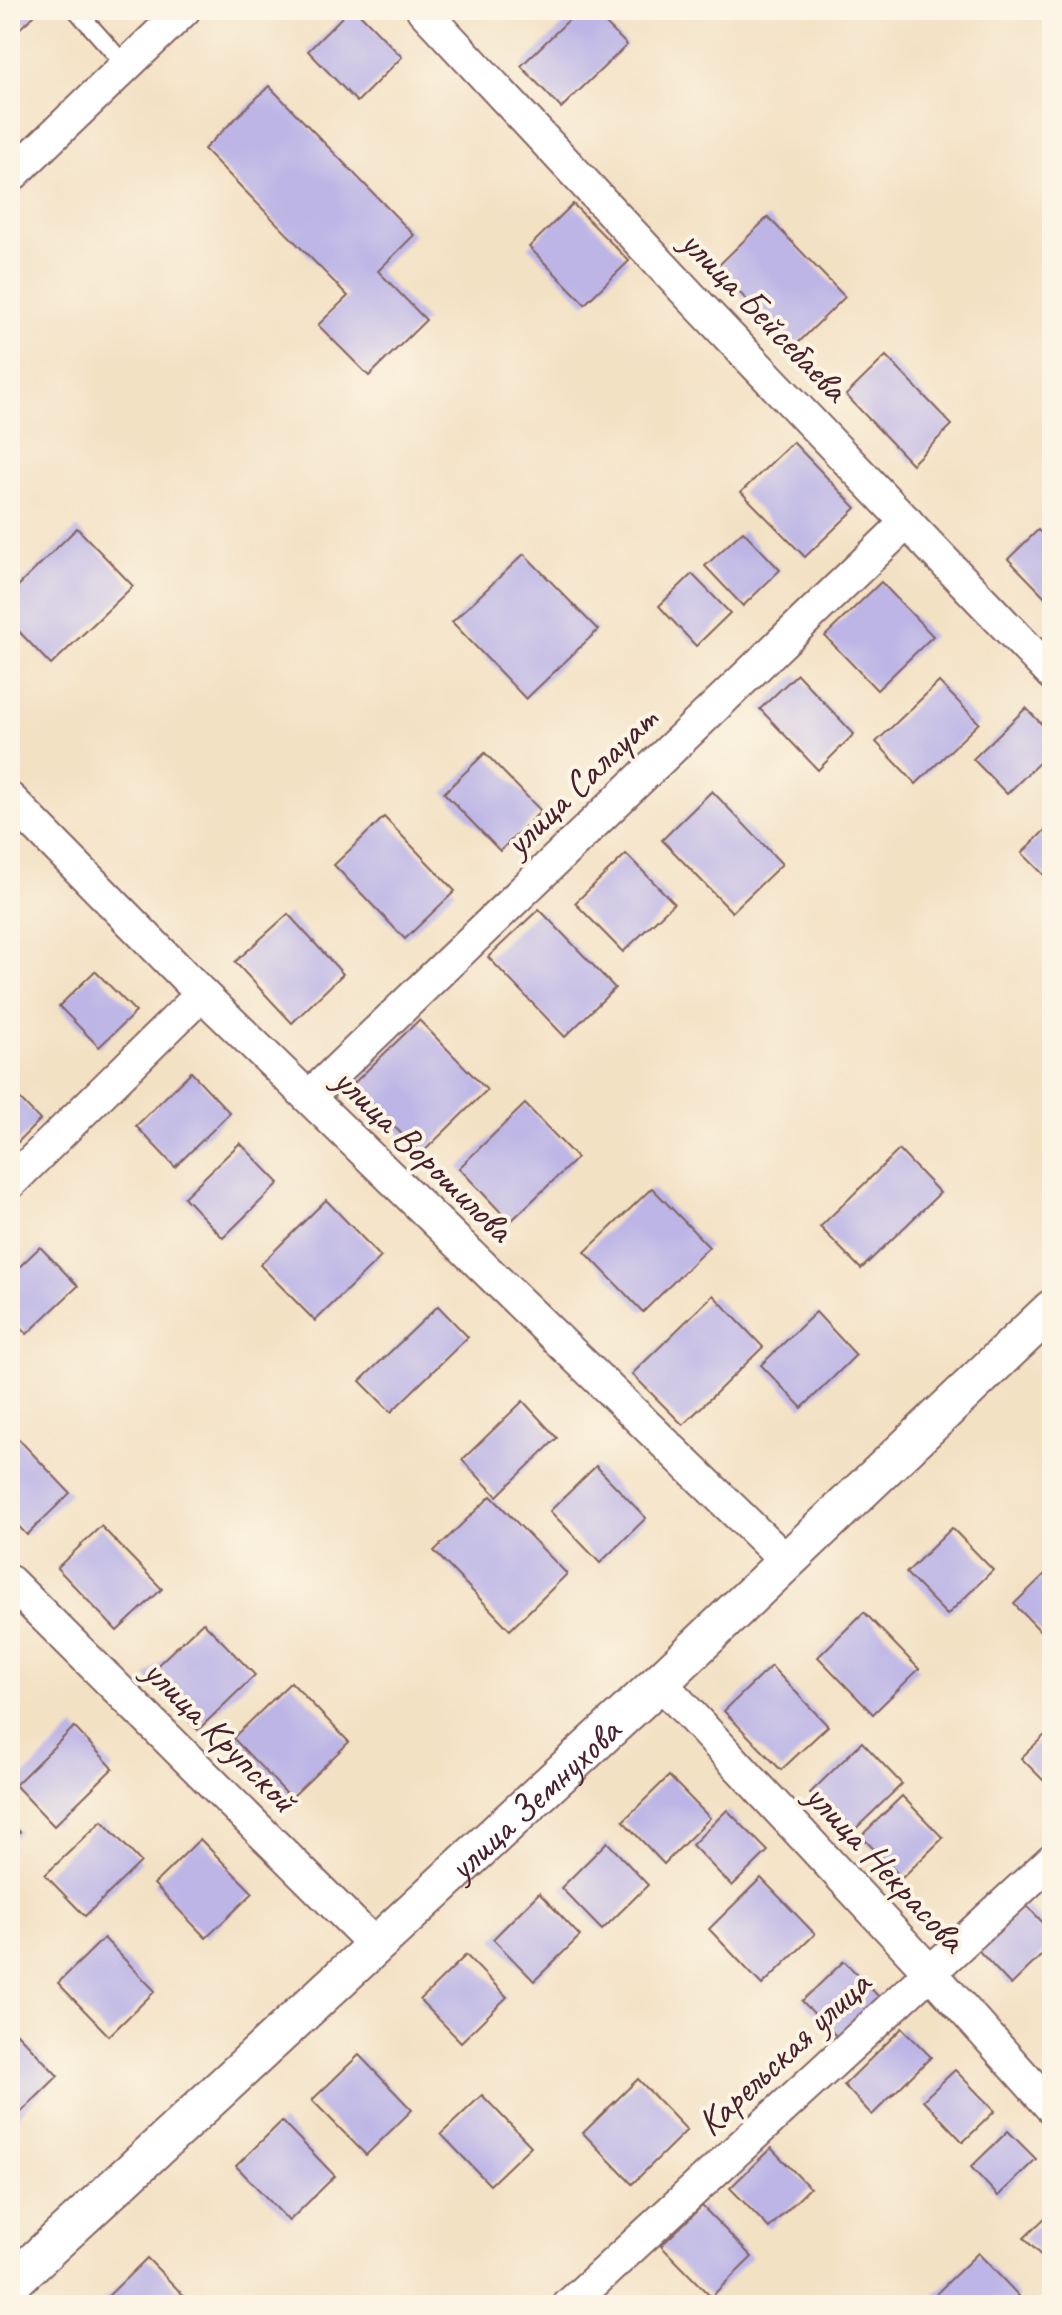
<svg xmlns="http://www.w3.org/2000/svg" width="1062" height="2315" viewBox="0 0 1062 2315" font-family="Caveat,sans-serif">
<style>
.building{fill:#bcb5e6}
.lines{fill:none;stroke-linecap:round;stroke-linejoin:round}
.service-casing{stroke:#856361;stroke-width:20}
.minor-casing{stroke:#856361;stroke-width:36}
.tertiary-casing{stroke:#856361;stroke-width:42}
.service{stroke:#fff;stroke-width:16}
.minor{stroke:#fff;stroke-width:32}
.tertiary{stroke:#fff;stroke-width:38}
.labels{text-anchor:middle;stroke-width:8;stroke-linejoin:round;paint-order:stroke}
.street-label{font-size:38px;fill:#4a1f2b;stroke:#fcf5e5}
</style>
<rect width="100%" height="100%" fill="#fcf5e5"/>
<filter id="ink" filterUnits="userSpaceOnUse"><feTurbulence type="fractalNoise" baseFrequency=".0125" numOctaves="2"/><feDisplacementMap in="SourceGraphic" scale="16" xChannelSelector="R" yChannelSelector="G"/><feConvolveMatrix kernelMatrix="1 2 1 2 8 2 1 2 1" color-interpolation-filters="sRGB"/></filter>
<filter id="wash" filterUnits="userSpaceOnUse"><feTurbulence type="fractalNoise" baseFrequency=".006" numOctaves="4" result="noise"/><feDisplacementMap in="SourceGraphic" scale="32" xChannelSelector="R" yChannelSelector="G"/><feGaussianBlur stdDeviation="1.8" result="paint"/><feColorMatrix in="noise" values="0 0 0 0 0 0 0 0 0 0 0 0 0 0 0 0 0 1.4 0 .05"/><feComposite in="paint" operator="in"/></filter>
<g filter="url(#wash)">
<rect width="100%" height="100%" fill="#f3e1c4"/>
<g id="blocks">
<g class="building">
<polygon points="10,10 30,10 35,15 10,37"/>
<polygon points="349,10 356,10 402,57 357,102 308,51"/>
<polygon points="579,10 592,10 627,45 561,108 521,66"/>
<polygon points="269,86 414,235 378,271 426,320 369,376 318,325 348,296 204,149"/>
<polygon points="573,204 629,261 585,304 529,247"/>
<polygon points="768,217 845,297 793,348 716,268"/>
<polygon points="886,356 952,425 912,464 846,395"/>
<polygon points="793,442 856,508 805,557 741,492"/>
<polygon points="77,528 133,586 51,665 10,622 10,594"/>
<polygon points="1038,530 1052,544 1052,604 1008,559"/>
<polygon points="743,531 780,570 743,606 705,566"/>
<polygon points="524,554 598,630 526,699 452,622"/>
<polygon points="692,574 730,613 696,646 659,606"/>
<polygon points="881,582 933,636 877,690 825,636"/>
<polygon points="797,674 854,734 818,770 760,709"/>
<polygon points="939,682 979,723 916,784 876,742"/>
<polygon points="1026,708 1052,735 1052,750 1007,794 973,759"/>
<polygon points="485,753 541,811 500,851 444,793"/>
<polygon points="712,791 782,864 732,912 662,840"/>
<polygon points="384,817 455,891 405,939 334,865"/>
<polygon points="1052,823 1052,883 1022,853"/>
<polygon points="626,854 674,903 623,952 575,903"/>
<polygon points="539,909 615,988 565,1037 488,957"/>
<polygon points="288,914 343,974 292,1023 235,962"/>
<polygon points="95,971 136,1012 99,1047 59,1006"/>
<polygon points="419,1020 487,1090 421,1154 353,1084"/>
<polygon points="191,1072 230,1113 175,1167 136,1126"/>
<polygon points="10,1089 40,1120 10,1150"/>
<polygon points="525,1104 577,1158 510,1222 459,1168"/>
<polygon points="240,1143 279,1183 223,1238 184,1197"/>
<polygon points="899,1150 940,1193 861,1269 820,1227"/>
<polygon points="652,1188 709,1247 643,1312 585,1252"/>
<polygon points="326,1200 381,1257 315,1321 260,1265"/>
<polygon points="40,1247 78,1286 27,1334 10,1316 10,1276"/>
<polygon points="713,1295 763,1347 683,1425 632,1374"/>
<polygon points="438,1306 468,1337 391,1412 360,1381"/>
<polygon points="816,1312 856,1355 802,1408 761,1365"/>
<polygon points="523,1401 557,1438 497,1496 462,1460"/>
<polygon points="10,1430 70,1493 27,1535 10,1517"/>
<polygon points="596,1466 646,1518 600,1563 550,1511"/>
<polygon points="491,1496 567,1574 510,1630 434,1551"/>
<polygon points="101,1526 162,1589 117,1631 57,1568"/>
<polygon points="952,1528 993,1570 947,1615 906,1573"/>
<polygon points="1052,1567 1052,1643 1014,1604"/>
<polygon points="864,1612 919,1669 873,1714 818,1657"/>
<polygon points="203,1622 255,1675 198,1730 146,1676"/>
<polygon points="771,1666 828,1726 781,1770 724,1711"/>
<polygon points="291,1682 349,1742 291,1798 233,1738"/>
<polygon points="74,1727 113,1768 54,1826 15,1785"/>
<polygon points="1052,1728 1052,1789 1021,1758"/>
<polygon points="862,1742 902,1784 849,1835 810,1793"/>
<polygon points="669,1776 710,1818 664,1864 623,1821"/>
<polygon points="902,1796 943,1838 902,1878 861,1836"/>
<polygon points="727,1810 768,1851 732,1886 692,1845"/>
<polygon points="102,1821 141,1862 85,1916 45,1875"/>
<polygon points="10,1822 20,1832 10,1842"/>
<polygon points="200,1839 253,1893 206,1938 154,1884"/>
<polygon points="607,1842 648,1885 602,1930 561,1888"/>
<polygon points="761,1878 815,1934 762,1985 709,1929"/>
<polygon points="539,1893 580,1936 534,1981 493,1939"/>
<polygon points="1025,1904 1052,1932 1052,1945 1011,1985 978,1950"/>
<polygon points="104,1938 155,1991 109,2036 58,1983"/>
<polygon points="466,1955 507,1997 461,2042 420,2000"/>
<polygon points="844,1961 884,2002 843,2043 802,2001"/>
<polygon points="902,2028 931,2057 872,2115 844,2085"/>
<polygon points="17,2033 58,2076 12,2121 10,2119 10,2040"/>
<polygon points="359,2055 412,2110 366,2155 312,2100"/>
<polygon points="955,2070 995,2111 963,2142 923,2100"/>
<polygon points="638,2079 687,2130 632,2184 583,2133"/>
<polygon points="482,2095 531,2146 490,2185 441,2134"/>
<polygon points="282,2121 335,2176 289,2221 236,2166"/>
<polygon points="1008,2131 1036,2159 998,2196 971,2167"/>
<polygon points="771,2148 810,2188 769,2228 730,2188"/>
<polygon points="702,2206 752,2257 711,2297 661,2246"/>
<polygon points="1052,2211 1052,2267 1024,2238"/>
<polygon points="978,2253 1019,2296 1009,2305 938,2305 932,2298"/>
<polygon points="147,2258 193,2305 103,2305 101,2303"/>
</g>
</g>
</g>
<g filter="url(#ink)">
<use href="#blocks" fill-opacity="0" stroke="#856361" stroke-width="2"/>
<g class="lines">
<defs>
<polyline id="service" points="76,10 126,66"/>
<g id="minor">
<polyline points="423,10 691,297 1052,674"/>
<polyline points="10,177 184,10"/>
<polyline points="10,799 202,994 787,1562"/>
<polyline points="309,1097 907,522"/>
<polyline points="10,1183 202,994"/>
<polyline points="10,1582 375,1945"/>
<polyline points="660,1682 930,1972 1052,2108"/>
<polyline points="569,2305 1052,1860"/>
</g>
<g id="tertiary">
<path id="s1" d="M10,2284L660,1682L1052,1309"/>
</g>
</defs>
<use href="#service" class="service-casing"/>
<use href="#minor" class="minor-casing"/>
<use href="#tertiary" class="tertiary-casing"/>
<use href="#service" class="service"/>
<use href="#minor" class="minor"/>
<use href="#tertiary" class="tertiary"/>
</g>
</g>
<g class="labels">
<g class="street-label">
<text transform="translate(765 315) rotate(46)" y="13">улица Бейсебаева</text>
<text transform="translate(580 781) rotate(-44)" y="13">улица Салауат</text>
<text transform="translate(424 1154) rotate(44)" y="13">улица Ворошилова</text>
<text transform="translate(221 1735) rotate(45)" y="13">улица Крупской</text>
<text dy="13" stroke="none"><textPath href="#s1" startOffset="714">улица Земнухова</textPath></text>
<text transform="translate(886 1867) rotate(47)" y="13">улица Некрасова</text>
<text transform="translate(783 2053) rotate(-43)" y="13">Карельская улица</text>
</g>
</g>
<rect width="1062" height="2315" fill="none" stroke="#fcf5e5" stroke-width="40"/>
</svg>
